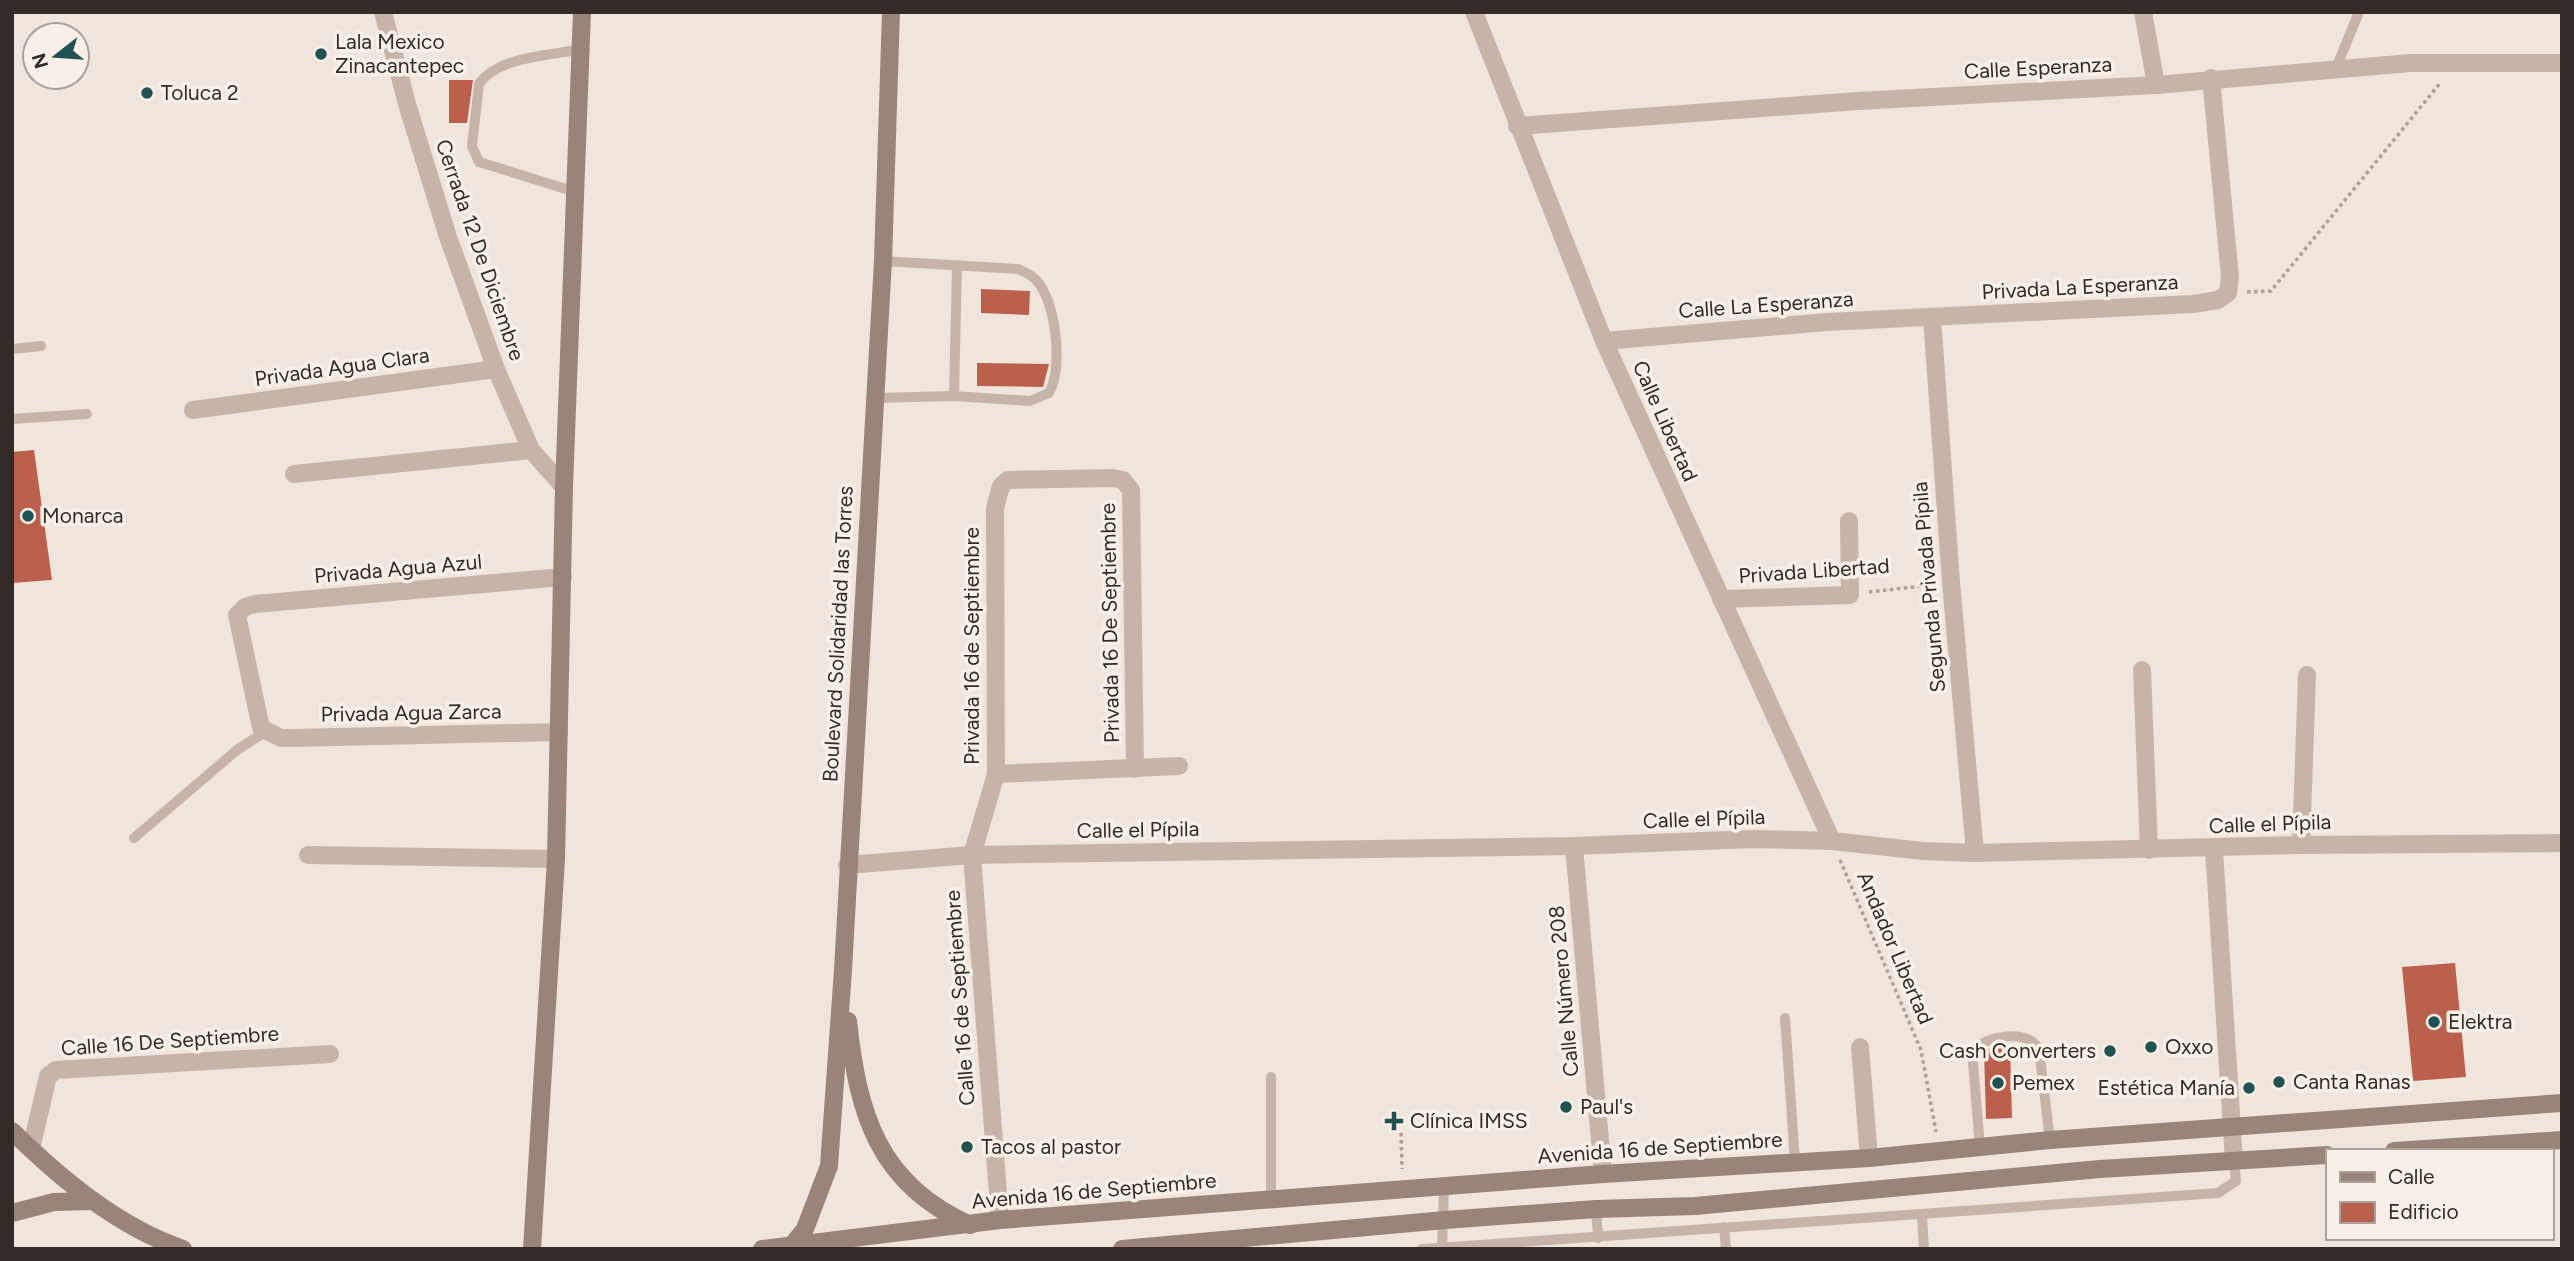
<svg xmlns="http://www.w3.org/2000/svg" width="2574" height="1261" viewBox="0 0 2574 1261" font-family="Figtree,sans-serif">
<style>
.building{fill:#bc604e}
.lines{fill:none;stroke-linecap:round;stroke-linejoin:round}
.path{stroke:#b29e93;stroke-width:3.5;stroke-dasharray:3.5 3.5;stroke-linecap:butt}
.service{stroke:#c7b4a9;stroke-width:10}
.minor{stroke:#c7b4a9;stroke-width:18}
.secondary{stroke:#9a847a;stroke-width:18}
.poi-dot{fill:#215252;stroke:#f8efe8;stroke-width:2.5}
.labels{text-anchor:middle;stroke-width:7;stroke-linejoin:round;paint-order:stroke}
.poi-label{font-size:21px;fill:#342b28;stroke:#f8efe8;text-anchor:start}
.street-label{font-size:21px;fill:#342b28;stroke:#f8efe8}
</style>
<rect width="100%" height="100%" fill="#f0e5dc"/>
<g class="building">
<polygon points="449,80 473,80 467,123 449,123"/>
<polygon points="981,289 1030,291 1029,315 981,313"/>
<polygon points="977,363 1049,364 1043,387 977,386"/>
<polygon points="34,450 52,580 12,583 12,452"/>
<polygon points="2455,963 2466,1077 2413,1081 2402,967"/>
<polygon points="2010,1046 2012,1118 1986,1119 1984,1051 1993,1047"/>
</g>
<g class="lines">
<g class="path">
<polyline points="2247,292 2271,291 2441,82"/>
<polyline points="1869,592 1931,585"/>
<polyline points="1840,860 1921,1050 1936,1132"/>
<polyline points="1401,1133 1402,1169"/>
</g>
<g class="service">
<polyline points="2336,68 2359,12"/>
<path d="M576,192L479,162L472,146L479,84C498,56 550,56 581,49"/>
<polyline points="12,349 41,346"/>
<polyline points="954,396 957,265"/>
<path d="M874,398L954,396L1030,401L1049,393C1063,367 1056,309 1040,285C1035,276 1026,273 1018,269L883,261"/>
<polyline points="12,419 87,414"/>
<polyline points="134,838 237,750 265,732"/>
<polyline points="1785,1018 1795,1161"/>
<path d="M1980,1147L1972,1051C1986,1036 2027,1028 2039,1049L2050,1140"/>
<polyline points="1271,1199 1271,1077"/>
<polyline points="1596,1209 1598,1238"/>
<polyline points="1922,1215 1924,1249"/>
<polyline points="1724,1227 1726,1249"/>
<polyline points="1422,1249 2218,1193 2236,1181 2234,1161"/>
<polyline points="1442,1249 1444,1187"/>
</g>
<g class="minor">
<polyline points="383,12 407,104 448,237 496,369 531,450 564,487"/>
<polyline points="1474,12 1604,341 1832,841"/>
<polyline points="2143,12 2156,85"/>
<polyline points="1517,126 1858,101 2156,85 2411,63 2562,63"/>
<polyline points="1932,317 1951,582 1975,853"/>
<polyline points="1604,341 1827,322 2193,304 2218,300 2228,293 2230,277 2211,78"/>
<polyline points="193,410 496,369"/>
<polyline points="294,474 531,450"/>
<polyline points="1721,599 1850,595 1849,521"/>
<polyline points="2142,670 2149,850"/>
<polyline points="559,732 292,738 281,738 261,728 237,615 245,607 255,604 563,577"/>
<polyline points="996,774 1179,766"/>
<polyline points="2301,845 2307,675"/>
<polyline points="1574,846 1603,1174"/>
<polyline points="2214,849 2234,1161"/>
<polyline points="308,855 556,859"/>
<polyline points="847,865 972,855 1574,846 1754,839 1832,841 1923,851 1975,853 2301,845 2562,843"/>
<polyline points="1860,1047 1869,1158"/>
<polyline points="31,1149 48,1076 56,1070 330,1054"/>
<polyline points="1000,1220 972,855 996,774 995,508 1001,486 1008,480 1113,478 1123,480 1131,490 1135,769"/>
</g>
<g class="secondary">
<path d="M848,1021C858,1114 878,1184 970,1225"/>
<path d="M12,1131C60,1178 118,1227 183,1249"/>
<polyline points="2394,1151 2562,1140"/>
<polyline points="12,1213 54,1202 93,1201"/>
<polyline points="532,1249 556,859 564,487 582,12"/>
<polyline points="762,1249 1000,1220 1603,1174 1869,1158 2050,1140 2562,1103"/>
<polyline points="789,1249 805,1229 829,1166 843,970 883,261 891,12"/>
<polyline points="1122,1249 1445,1220 1596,1209 1695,1206 2100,1169 2327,1155"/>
</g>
</g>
<g class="poi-dot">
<circle cx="321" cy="54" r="7"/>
<circle cx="147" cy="93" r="7"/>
<circle cx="28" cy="516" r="7"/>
<circle cx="2434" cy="1022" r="7"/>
<circle cx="2151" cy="1047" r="7"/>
<circle cx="2110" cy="1051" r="7"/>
<circle cx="2279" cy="1082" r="7"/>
<circle cx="1998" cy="1083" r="7"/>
<circle cx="2249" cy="1088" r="7"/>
<circle cx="1566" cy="1107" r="7"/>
<path d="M1390.5 1110.5h7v7h7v7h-7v7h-7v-7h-7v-7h7z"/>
<circle cx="967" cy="1147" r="7"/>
</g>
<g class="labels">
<g class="poi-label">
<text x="335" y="49">Lala Mexico<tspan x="335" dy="24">Zinacantepec</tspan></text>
<text x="161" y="100">Toluca 2</text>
<text x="42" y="523">Monarca</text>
<text x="2448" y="1029">Elektra</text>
<text x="2165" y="1054">Oxxo</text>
<text x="2096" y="1058" text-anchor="end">Cash Converters</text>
<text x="2293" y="1089">Canta Ranas</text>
<text x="2012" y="1090">Pemex</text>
<text x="2235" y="1095" text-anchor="end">Estética Manía</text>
<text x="1580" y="1114">Paul's</text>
<text x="1410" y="1128">Clínica IMSS</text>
<text x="981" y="1154">Tacos al pastor</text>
</g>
<g class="street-label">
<text transform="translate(2038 68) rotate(-3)" y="7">Calle Esperanza</text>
<text transform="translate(480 250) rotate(71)" y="7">Cerrada 12 De Diciembre</text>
<text transform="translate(2080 287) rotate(-3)" y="7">Privada La Esperanza</text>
<text transform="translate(1766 305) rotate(-4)" y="7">Calle La Esperanza</text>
<text transform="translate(342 367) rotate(-8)" y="7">Privada Agua Clara</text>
<text transform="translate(1665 421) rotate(66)" y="7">Calle Libertad</text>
<text transform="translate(398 569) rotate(-5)" y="7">Privada Agua Azul</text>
<text transform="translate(1814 571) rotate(-4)" y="7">Privada Libertad</text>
<text transform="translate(1929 587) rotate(-95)" y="7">Segunda Privada Pípila</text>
<text transform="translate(1110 623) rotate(-91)" y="7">Privada 16 De Septiembre</text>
<text transform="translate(838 634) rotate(-87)" y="7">Boulevard Solidaridad las Torres</text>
<text transform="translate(972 646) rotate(-90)" y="7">Privada 16 de Septiembre</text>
<text transform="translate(411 713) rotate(-1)" y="7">Privada Agua Zarca</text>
<text transform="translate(1704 819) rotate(-2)" y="7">Calle el Pípila</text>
<text transform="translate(2270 824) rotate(-2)" y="7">Calle el Pípila</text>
<text transform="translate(1138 830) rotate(-1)" y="7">Calle el Pípila</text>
<text transform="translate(1895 948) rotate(67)" y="7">Andador Libertad</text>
<text transform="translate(1564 991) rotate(-95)" y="7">Calle Número 208</text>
<text transform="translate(960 998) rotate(-94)" y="7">Calle 16 de Septiembre</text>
<text transform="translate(170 1041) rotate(-4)" y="7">Calle 16 De Septiembre</text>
<text transform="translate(1660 1148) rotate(-4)" y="7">Avenida 16 de Septiembre</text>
<text transform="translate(1094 1191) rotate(-5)" y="7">Avenida 16 de Septiembre</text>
</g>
</g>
<rect width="2574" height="1261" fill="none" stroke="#342b28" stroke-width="28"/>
<rect x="2326" y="1149" width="228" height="91" fill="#f8efe8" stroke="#aaa19b" stroke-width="2"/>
<rect x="2340" y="1172" width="35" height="10" fill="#9a847a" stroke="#aaa19b" stroke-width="2"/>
<text x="2388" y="1184" font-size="21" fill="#342b28">Calle</text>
<rect x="2340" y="1202" width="35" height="21" fill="#bc604e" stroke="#aaa19b" stroke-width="2"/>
<text x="2388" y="1219" font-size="21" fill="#342b28">Edificio</text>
<g transform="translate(56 56) rotate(253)"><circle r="33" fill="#f8efe8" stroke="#aaa19b" stroke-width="2"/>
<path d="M0-5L12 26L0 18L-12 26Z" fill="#215252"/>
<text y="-10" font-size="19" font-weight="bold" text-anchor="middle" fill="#342b28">N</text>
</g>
</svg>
